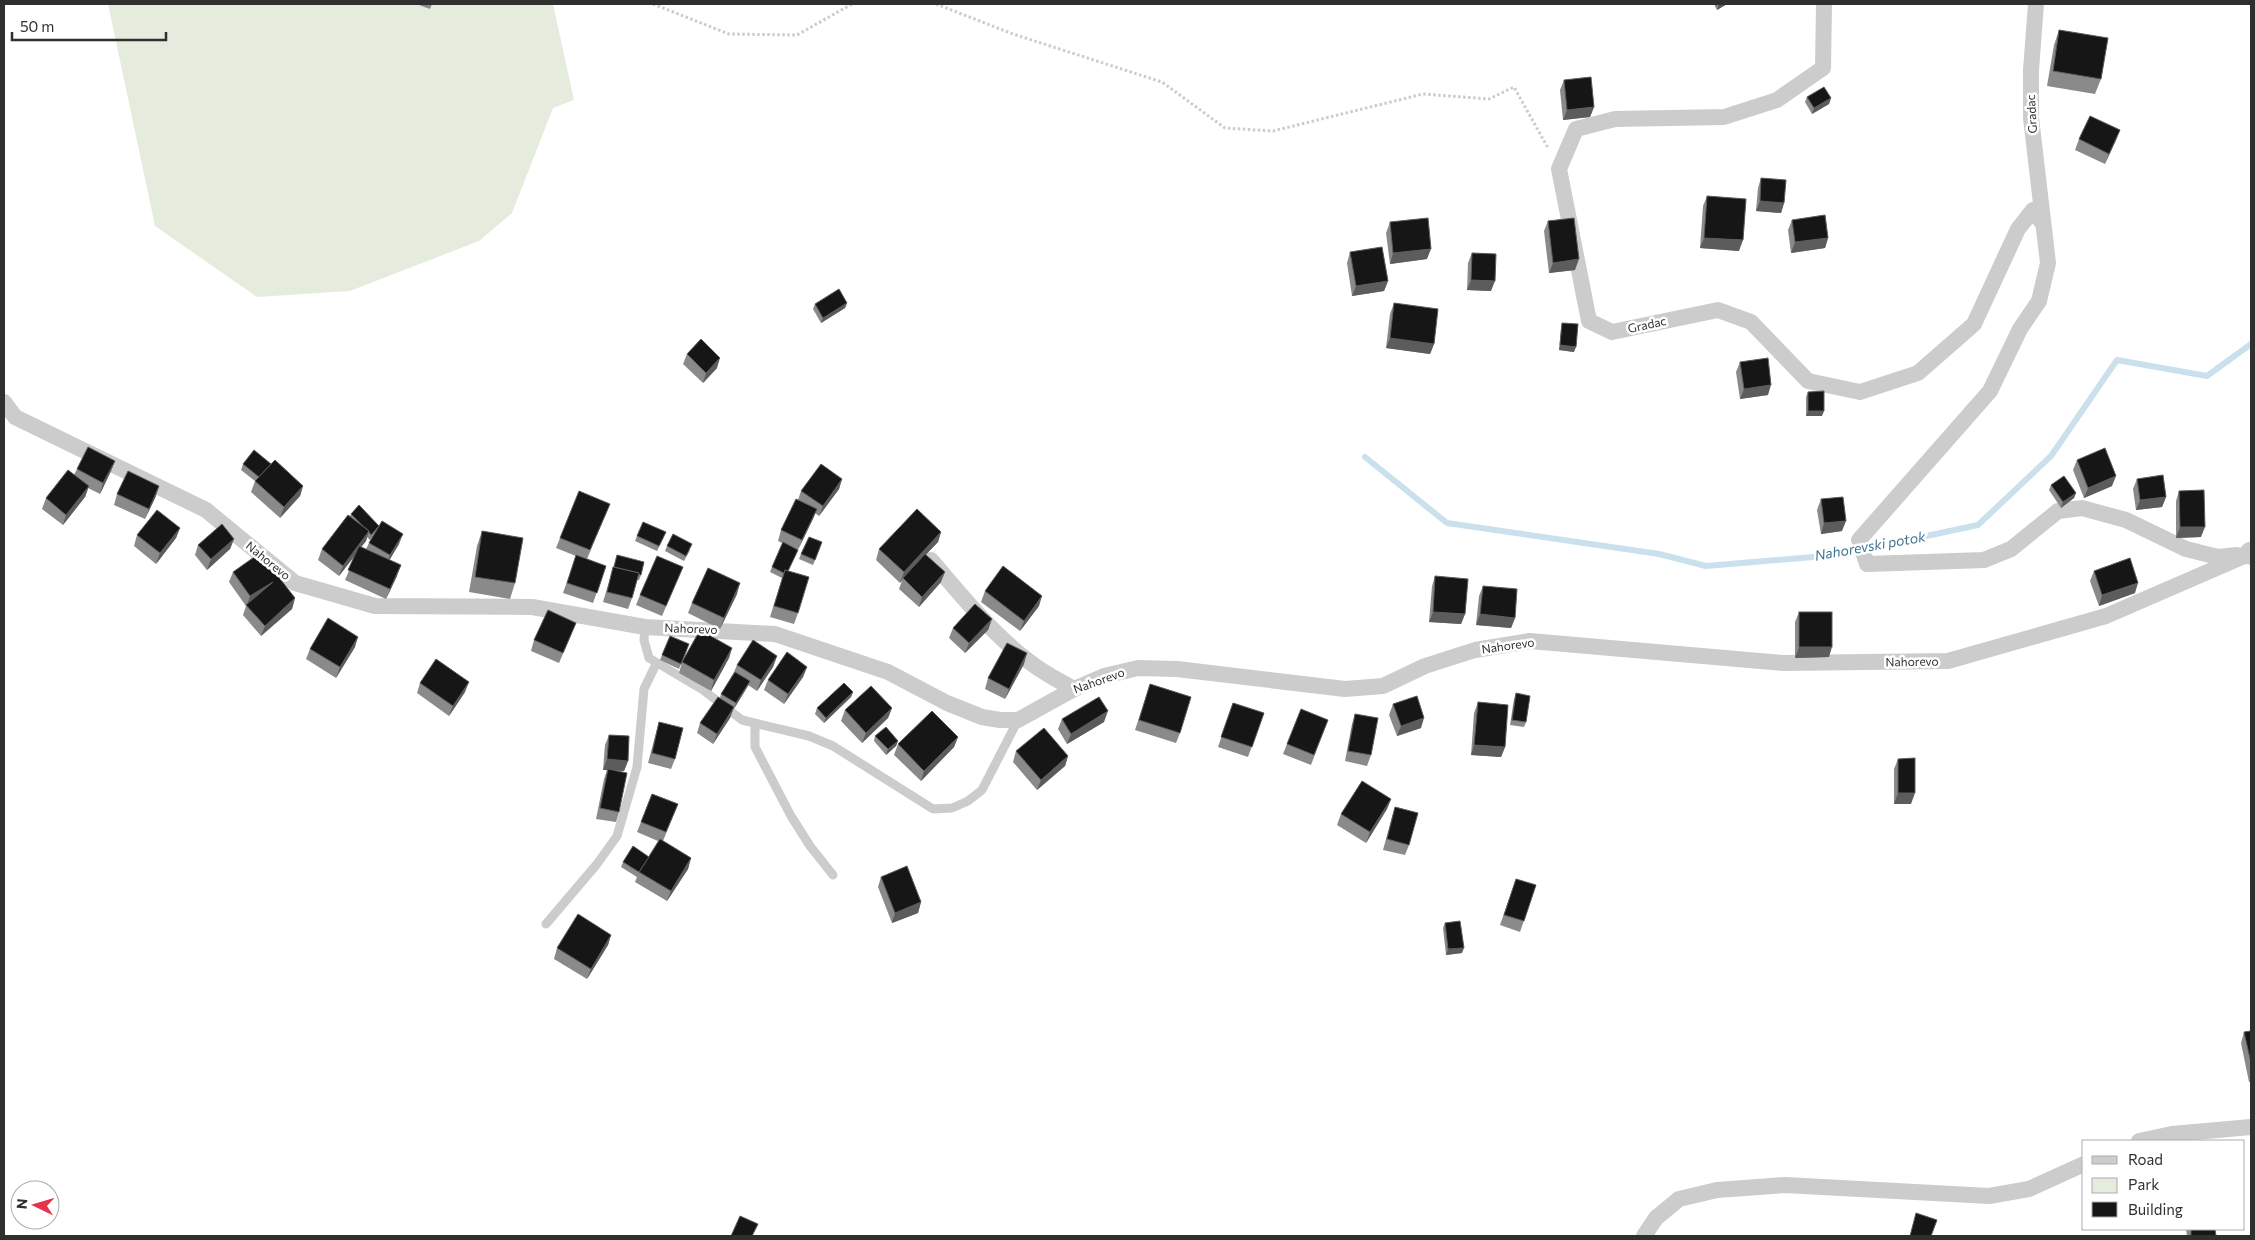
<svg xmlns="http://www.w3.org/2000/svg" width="2255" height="1240" viewBox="0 0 2255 1240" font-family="Commissioner,sans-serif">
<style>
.green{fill:#e6ecdd}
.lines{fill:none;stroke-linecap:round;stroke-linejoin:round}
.stream{stroke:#cae0ec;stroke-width:6}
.path{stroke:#ccc;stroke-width:3;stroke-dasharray:2.5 2.5;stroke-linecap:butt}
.service{stroke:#ccc;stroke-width:9}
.minor{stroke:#ccc;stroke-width:16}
.tertiary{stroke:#ccc;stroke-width:21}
.wall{fill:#8a8a8a;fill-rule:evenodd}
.shaded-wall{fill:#5c5c5c}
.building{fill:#161616;stroke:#5c5c5c}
.labels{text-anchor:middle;stroke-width:5;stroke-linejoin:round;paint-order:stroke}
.street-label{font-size:12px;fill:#2f2f2f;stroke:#fff}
.water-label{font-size:14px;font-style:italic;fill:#3d7591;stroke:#fff}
</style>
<rect width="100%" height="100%" fill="#fff"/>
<polygon class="green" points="108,4 553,4 574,100 553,108 512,213 479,241 350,291 257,297 155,226"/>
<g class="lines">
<polyline class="stream" points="1365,457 1447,523 1659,554 1706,566 1837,555 1978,525 2051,456 2117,360 2207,376 2251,344"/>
<g class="path">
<polyline points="653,4 729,34 797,35 852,4"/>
<polyline points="936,4 1013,34 1162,82 1225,128 1273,131 1423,94 1489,99 1514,87 1548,148"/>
</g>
<g class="service">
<polyline points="645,627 644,640 649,658 703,690 742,720 809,736 833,746 933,809 952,808 968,801 982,790 1018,720"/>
<polyline points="755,725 755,747 791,816 810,846 833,875"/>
<polyline points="546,924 597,864 617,836 637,767 644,689 656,664"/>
</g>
<g class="minor">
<polyline points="1824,4 1823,68 1777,100 1724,117 1615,119 1576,129 1559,169 1589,321 1612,332 1718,310 1751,322 1808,381 1860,392 1918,373 1974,324 2018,229 2033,210 2043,224"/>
<polyline points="2036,4 2031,70 2031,118 2048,263 2039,301 2020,329 1990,391 1859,540 1867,564 1984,560 2011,549 2058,511 2082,508 2126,520 2186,549 2218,557 2237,555"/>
<polyline points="4,402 15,417 206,510 295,583 375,606 532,607 645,627 775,634 888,672 947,703 982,717 1000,720 1018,720 1074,689 1104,676 1138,668 1177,669 1345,689 1383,686 1425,666 1475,650 1530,641 1783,663 1948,661 2106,616 2249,554"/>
<path d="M931,560C961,595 993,635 1031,663C1044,673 1059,681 1074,689"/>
<polyline points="2139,1141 2172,1134 2251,1127"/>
<polyline points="1644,1236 1656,1218 1679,1199 1717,1190 1785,1185 1989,1196 2029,1189 2084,1164"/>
</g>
<polyline class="tertiary" points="2249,554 2251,552"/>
</g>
<g class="wall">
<polygon points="416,4 432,4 430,9"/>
<polygon points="1714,4 1727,4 1717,10"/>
<polygon points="2059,30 2101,79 2095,94 2047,86 2054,45"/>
<polygon points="1564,80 1594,107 1590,117 1563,120 1560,90"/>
<polygon points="1807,97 1831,98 1829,104 1812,114 1805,102"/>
<polygon points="2120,130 2116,140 2105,164 2075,150 2079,139"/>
<polygon points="1761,178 1784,203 1781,213 1756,211 1758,188"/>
<polygon points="1707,196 1739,251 1700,248 1703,206"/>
<polygon points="1792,220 1828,238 1825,248 1791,253 1788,230"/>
<polygon points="1548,221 1575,270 1549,273 1544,231"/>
<polygon points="1390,222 1427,259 1390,264 1386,233"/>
<polygon points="1350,252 1388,281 1384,291 1352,296 1347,263"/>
<polygon points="1472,253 1491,291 1467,290 1468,263"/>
<polygon points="847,303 845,308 821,323 813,309 815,304"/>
<polygon points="1394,303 1434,344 1430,354 1386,348 1390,314"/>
<polygon points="1562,323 1574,352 1559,350 1561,328"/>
<polygon points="687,354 717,368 703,383 683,364"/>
<polygon points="1740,362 1768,395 1740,399 1736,372"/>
<polygon points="1808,392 1822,416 1806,416 1806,397"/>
<polygon points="2077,460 2112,486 2084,498 2073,470"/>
<polygon points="115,461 111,471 100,494 88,488 85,497 63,525 42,509 46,498 74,475 77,469"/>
<polygon points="243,464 271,464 303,486 300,496 280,518 251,492 255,481 241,470"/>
<polygon points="842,479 839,489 819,516 815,513 788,571 798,613 794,624 770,617 782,578 770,572 782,543 778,541 781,530 798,500 801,491"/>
<polygon points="2137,479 2166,497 2162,507 2136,510 2133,489"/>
<polygon points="2051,485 2076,493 2074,498 2061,508 2049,490"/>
<polygon points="2179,491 2201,537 2176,538 2176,501"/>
<polygon points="117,494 156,496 145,519 114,505"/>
<polygon points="1821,499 1842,531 1821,534 1817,510"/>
<polygon points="610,504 587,559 606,566 593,603 563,593 576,556 556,548 560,538"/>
<path d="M351,514L379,526L399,544L389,560L397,576L386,599L345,580L356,554L339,576L318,560L322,549L350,516ZM367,537L370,540L372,537L366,549L361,547L366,541Z"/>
<polygon points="180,528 176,538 156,564 134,546 137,535"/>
<polygon points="482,531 515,583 510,599 469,592 477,546"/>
<polygon points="941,532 938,542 926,554 941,582 919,607 899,589 902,581 900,583 876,560 879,549"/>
<polygon points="637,536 664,537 657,551 635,541"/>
<polygon points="234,539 230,549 207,570 195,555 198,545"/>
<polygon points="667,546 690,550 684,561 665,551"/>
<polygon points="820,548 813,565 799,559 801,554"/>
<polygon points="617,555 641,575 639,580 637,580 632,598 628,609 603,602"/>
<polygon points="683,567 662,616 636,605 640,595"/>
<polygon points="2094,571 2135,593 2099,606 2090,581"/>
<polygon points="233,572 295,598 292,609 261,636 243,615 246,606 229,582"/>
<polygon points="1435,576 1465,614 1461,624 1429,622 1432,586"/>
<polygon points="1483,586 1515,618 1511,628 1476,625 1479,596"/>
<polygon points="985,591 1039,606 1020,631 981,602"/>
<polygon points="737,594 720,629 688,613 692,603"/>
<polygon points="1799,612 1829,657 1795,658 1795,622"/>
<polygon points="992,619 988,630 965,653 949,638 953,628"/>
<polygon points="572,633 559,663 531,651 534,640"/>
<polygon points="670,636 687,650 679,669 660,660"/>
<polygon points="355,647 336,678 306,659 310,649"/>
<polygon points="732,648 729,658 711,691 679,673 682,662"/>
<polygon points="777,656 773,667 757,691 748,685 734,708 730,718 713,744 697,733 700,723 720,698 721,694 734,672 737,665"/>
<polygon points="1024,664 1005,699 985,689 988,678"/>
<polygon points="807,667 803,677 784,704 764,690 768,680"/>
<polygon points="420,683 465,692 449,716 417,693"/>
<polygon points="1150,684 1180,733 1176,743 1135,730"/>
<polygon points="853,692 851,697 824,723 815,714 817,708"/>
<polygon points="1516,693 1526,722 1524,727 1510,725 1514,699"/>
<polygon points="1478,702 1505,747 1501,757 1471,755 1474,713"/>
<polygon points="1233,703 1264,713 1248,757 1218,747"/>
<polygon points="1393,704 1421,728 1397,736 1389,715"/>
<polygon points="892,708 888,718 862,743 841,721 845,710"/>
<polygon points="1355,714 1371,755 1367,766 1345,761 1352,724"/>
<polygon points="1062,719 1104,722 1067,744 1058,729"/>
<polygon points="1328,720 1311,765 1283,754 1287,744"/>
<polygon points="659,722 675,759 671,769 648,763 656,733"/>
<polygon points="609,735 628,761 624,771 614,770 619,812 616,822 596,819 604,779 607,770 603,770 605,745"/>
<polygon points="875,736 898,741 896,746 886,755 874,741"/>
<polygon points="958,737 954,747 921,781 894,755 898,744"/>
<polygon points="1016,751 1068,756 1065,766 1037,790 1013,762"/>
<polygon points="1898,759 1911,804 1894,804 1894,769"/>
<polygon points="1391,799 1387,809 1366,843 1337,825 1341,814"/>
<polygon points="678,804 663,841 691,858 688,869 667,901 635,882 637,877 621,867 623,862 649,857 658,841 637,832 641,822"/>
<polygon points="1395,807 1409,845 1405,855 1383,850 1392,817"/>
<polygon points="881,877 921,902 918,913 892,923 878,887"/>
<polygon points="1516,879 1536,885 1520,932 1500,925"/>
<polygon points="1445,923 1462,953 1446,955 1443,928"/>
<polygon points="611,935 608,945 587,979 554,959 557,948"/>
<polygon points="2251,1031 2251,1082 2249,1082 2241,1043 2244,1032"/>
<polygon points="2186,1229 2215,1229 2216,1236 2187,1236"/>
</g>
<g class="shaded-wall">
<polygon points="1719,4 1727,4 1717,10"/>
<polygon points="1831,98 1829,104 1812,114 1814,108"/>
<polygon points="1594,107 1590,117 1563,120 1567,110"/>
<polygon points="2120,130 2116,140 2105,164 2109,154"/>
<polygon points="1760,201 1784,203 1781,213 1756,211"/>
<polygon points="1704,238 1743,240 1739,251 1700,248"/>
<polygon points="1828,238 1825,248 1791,253 1795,242"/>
<polygon points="1431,249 1427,259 1390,264 1393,253"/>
<polygon points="1579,259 1575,270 1549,273 1553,263"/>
<polygon points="1471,280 1495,281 1491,291 1467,290"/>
<polygon points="1388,281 1384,291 1352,296 1356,286"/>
<polygon points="847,303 845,308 821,323 823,318"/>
<polygon points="1390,338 1434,344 1430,354 1386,348"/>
<polygon points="1560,345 1576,347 1574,352 1559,350"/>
<polygon points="720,358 717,368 703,383 706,373"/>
<polygon points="1771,385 1768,395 1740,399 1744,389"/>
<polygon points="1808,411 1824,411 1822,416 1806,416"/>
<polygon points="115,461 111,471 100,494 103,483"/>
<polygon points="2116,476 2112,486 2084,498 2088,488"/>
<polygon points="842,479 839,489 819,516 823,506"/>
<polygon points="89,486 85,497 63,525 66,515"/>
<polygon points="159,486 156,496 145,519 149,509"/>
<polygon points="303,486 300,496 280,518 284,507"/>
<polygon points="2076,493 2074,498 2061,508 2063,502"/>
<polygon points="2166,497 2162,507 2136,510 2140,500"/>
<polygon points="817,509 813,519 798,550 802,540"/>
<polygon points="1846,521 1842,531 1821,534 1824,523"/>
<polygon points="2180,527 2205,527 2201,537 2176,538"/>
<polygon points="180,528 176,538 156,564 160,553"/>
<polygon points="369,531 366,541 339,576 343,566"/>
<polygon points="941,532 938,542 903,579 903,578 900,583 904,572"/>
<polygon points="403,534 399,544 386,566 390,555"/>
<polygon points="234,539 230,549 207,570 211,559"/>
<polygon points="401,565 397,576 386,599 390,589"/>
<polygon points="945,572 941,582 919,607 922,597"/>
<polygon points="273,582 247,605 250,596"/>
<polygon points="740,583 737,594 720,629 724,618"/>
<polygon points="2138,583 2135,593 2099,606 2102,595"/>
<polygon points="1042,596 1039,606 1020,631 1024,621"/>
<polygon points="295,598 292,609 261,636 265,626"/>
<polygon points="1433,612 1465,614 1461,624 1429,622"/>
<polygon points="1480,614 1515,618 1511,628 1476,625"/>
<polygon points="992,619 988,630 965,653 969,643"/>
<polygon points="358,637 355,647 336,678 340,667"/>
<polygon points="1799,647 1832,647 1829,657 1795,658"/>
<polygon points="732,648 729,658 711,691 714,680"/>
<polygon points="1027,653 1024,664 1005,699 1009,689"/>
<polygon points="777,656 773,667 757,691 761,680"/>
<polygon points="807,667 803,677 784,704 788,694"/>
<polygon points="750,681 748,686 734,709 736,703"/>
<polygon points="469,682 465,692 449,716 453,706"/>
<polygon points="853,692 851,697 824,723 826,718"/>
<polygon points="734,707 730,718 713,744 717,734"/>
<polygon points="892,708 888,718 862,743 866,733"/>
<polygon points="1108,711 1104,722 1067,744 1071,734"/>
<polygon points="1424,718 1421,728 1397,736 1401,726"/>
<polygon points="958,737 954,747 921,781 924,771"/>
<polygon points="898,741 896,746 886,755 888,749"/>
<polygon points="1474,745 1505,747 1501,757 1471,755"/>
<polygon points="1068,756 1065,766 1037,790 1041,780"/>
<polygon points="607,759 628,761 624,771 603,770"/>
<polygon points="1898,793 1915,793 1911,804 1894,804"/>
<polygon points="1391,799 1387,809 1366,843 1370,832"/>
<polygon points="691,858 688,869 667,901 671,891"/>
<polygon points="921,902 918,913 892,923 895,913"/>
<polygon points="611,935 608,945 587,979 591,969"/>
<polygon points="1464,948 1462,953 1446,955 1448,949"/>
</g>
<g class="building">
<polygon points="2059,30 2108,38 2101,79 2053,71"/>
<polygon points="1591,77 1594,107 1567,110 1564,80"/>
<polygon points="1824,87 1831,98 1814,108 1807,97"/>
<polygon points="2090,116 2120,130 2109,154 2079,139"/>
<polygon points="1761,178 1786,180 1784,203 1760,201"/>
<polygon points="1707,196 1746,199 1743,240 1704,238"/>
<polygon points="1825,215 1828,238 1795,242 1792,220"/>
<polygon points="1428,218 1431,249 1393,253 1390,222"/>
<polygon points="1574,218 1579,259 1553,263 1548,221"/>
<polygon points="1382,247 1388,281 1356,286 1350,252"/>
<polygon points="1472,253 1496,254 1495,281 1471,280"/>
<polygon points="839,289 847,303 823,318 815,304"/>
<polygon points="1394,303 1438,309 1434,344 1390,338"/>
<polygon points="1562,323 1578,324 1576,347 1560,345"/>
<polygon points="701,339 720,358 706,373 687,354"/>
<polygon points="1768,358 1771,385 1744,389 1740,362"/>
<polygon points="1824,391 1824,411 1808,411 1808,392"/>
<polygon points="88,447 115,461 103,483 77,469"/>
<polygon points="2105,448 2116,476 2088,488 2077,460"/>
<polygon points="254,450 271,464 259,477 243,464"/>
<polygon points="275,460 303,486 284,507 255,481"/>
<polygon points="821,464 842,479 823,506 801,491"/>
<polygon points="68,470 89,486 66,515 46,498"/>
<polygon points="128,471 159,486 149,509 117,494"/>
<polygon points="2163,475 2166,497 2140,500 2137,479"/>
<polygon points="2064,476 2076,493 2063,502 2051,485"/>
<polygon points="2204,490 2205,527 2180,527 2179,491"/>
<polygon points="579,491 610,504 590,550 560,538"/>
<polygon points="1843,497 1846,521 1824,523 1821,499"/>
<polygon points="796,499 817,509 802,540 781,530"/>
<polygon points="359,505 379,526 371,535 369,532 369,531 363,526 351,514"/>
<polygon points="917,509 941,532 904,572 879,549"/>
<polygon points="157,510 180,528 160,553 137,535"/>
<polygon points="348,515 369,531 343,566 322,549"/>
<polygon points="382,521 403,534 390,555 369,543"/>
<polygon points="643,522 666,532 659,546 637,536"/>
<polygon points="222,524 234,539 211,559 198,545"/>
<polygon points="482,531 523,538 515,583 475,577"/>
<polygon points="673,534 692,544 686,556 667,546"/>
<polygon points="809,537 822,542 815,560 801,554"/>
<polygon points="783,542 798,550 788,571 785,570 784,573 772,567"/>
<polygon points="359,546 401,565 390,589 348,570"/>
<polygon points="260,553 295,598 265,626 246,605 273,582 250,596 233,572"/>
<polygon points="925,554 945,572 922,597 903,578"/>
<polygon points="576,555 606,566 597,593 567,583"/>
<polygon points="617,555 644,562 641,575 638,574 639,573 614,567"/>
<polygon points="657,556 683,567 666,606 640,595"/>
<polygon points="2130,558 2138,583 2102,595 2094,571"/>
<polygon points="1003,566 1042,596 1024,621 985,591"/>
<polygon points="613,567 639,573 632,598 607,592"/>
<polygon points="708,568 740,583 724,618 692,603"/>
<polygon points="785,570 809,577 798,613 774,606"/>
<polygon points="1435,576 1468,579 1465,614 1433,612"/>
<polygon points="1483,586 1517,589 1515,618 1480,614"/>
<polygon points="975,604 992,619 969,643 953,628"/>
<polygon points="548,610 576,623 563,653 534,640"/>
<rect x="1799" y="612" width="33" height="35"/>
<polygon points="328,618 358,637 340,667 310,649"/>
<polygon points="700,630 732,648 714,680 682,662"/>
<polygon points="670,636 689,644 681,664 662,655"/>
<polygon points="753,640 777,656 761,680 737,665"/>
<polygon points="1007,643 1027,653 1009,689 988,678"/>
<polygon points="787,652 807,667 788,694 768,680"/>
<polygon points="436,659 469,682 453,706 420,683"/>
<polygon points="735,672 750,681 736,703 721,694"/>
<polygon points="844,683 853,692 826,718 817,708"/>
<polygon points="1150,684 1191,697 1180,733 1139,720"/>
<polygon points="871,686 892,708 866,733 845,710"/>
<polygon points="1516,693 1530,696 1526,722 1512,720"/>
<polygon points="1417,696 1424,718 1401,726 1393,704"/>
<polygon points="718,697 734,707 717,734 700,723"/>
<polygon points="1099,697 1108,711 1071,734 1062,719"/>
<polygon points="1478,702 1508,705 1505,747 1474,745"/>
<polygon points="1233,703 1264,713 1252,747 1221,737"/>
<polygon points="1301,709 1328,720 1314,755 1287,744"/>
<polygon points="932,711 958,737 924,771 898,744"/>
<polygon points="1355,714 1378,718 1371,755 1348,751"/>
<polygon points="659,722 683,728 675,759 652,753"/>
<polygon points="886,727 898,741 888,749 875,736"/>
<polygon points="1044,728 1068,756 1041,780 1016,751"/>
<polygon points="609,735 629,736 628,761 607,759"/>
<polygon points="1915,758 1915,793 1898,793 1898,759"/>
<polygon points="608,769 627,773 619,812 600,808"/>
<polygon points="1362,781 1391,799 1370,832 1341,814"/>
<polygon points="652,794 678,804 666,832 641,822"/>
<polygon points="1395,807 1418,813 1409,845 1387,839"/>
<polygon points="660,839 691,858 671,891 639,872"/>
<polygon points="633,846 649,857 639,872 623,862"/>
<polygon points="907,866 921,902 895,913 881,877"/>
<polygon points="1516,879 1536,885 1524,921 1504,915"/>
<polygon points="578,914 611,935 591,969 557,948"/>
<polygon points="1460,921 1464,948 1448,949 1445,923"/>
<polygon points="2251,1031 2251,1063 2244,1032"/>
<polygon points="1916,1213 1937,1220 1931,1236 1910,1236"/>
<polygon points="740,1216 758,1224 752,1236 731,1236"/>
<polygon points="2191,1229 2215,1229 2216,1236 2191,1236"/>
</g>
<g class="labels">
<g class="street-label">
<text transform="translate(2032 114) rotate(-93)" y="4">Gradac</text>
<text transform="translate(1647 325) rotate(-12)" y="4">Gradac</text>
<text transform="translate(268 561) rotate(39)" y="4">Nahorevo</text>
<text transform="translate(691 629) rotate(2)" y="4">Nahorevo</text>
<text transform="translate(1508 646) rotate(-8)" y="4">Nahorevo</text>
<text transform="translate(1912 662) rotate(-1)" y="4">Nahorevo</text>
<text transform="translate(1099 681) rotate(-20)" y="4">Nahorevo</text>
</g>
<g class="water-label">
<text transform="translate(1870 546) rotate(-10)" y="5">Nahorevski potok</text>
</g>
</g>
<rect width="2255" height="1240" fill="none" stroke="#2f2f2f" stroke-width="10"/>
<rect x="2082" y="1140" width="162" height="90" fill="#ffffff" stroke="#acacac"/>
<rect x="2092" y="1156" width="25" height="8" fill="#cccccc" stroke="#acacac"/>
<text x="2128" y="1165" font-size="15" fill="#2f2f2f">Road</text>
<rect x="2092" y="1178" width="25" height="15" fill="#e6ecdd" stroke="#acacac"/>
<text x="2128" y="1190" font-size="15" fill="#2f2f2f">Park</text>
<rect x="2092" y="1202" width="25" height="15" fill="#161616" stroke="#acacac"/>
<text x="2128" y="1215" font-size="15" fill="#2f2f2f">Building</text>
<g transform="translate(35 1205) rotate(275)"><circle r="24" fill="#ffffff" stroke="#acacac"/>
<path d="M0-4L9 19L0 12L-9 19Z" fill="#e3344b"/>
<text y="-8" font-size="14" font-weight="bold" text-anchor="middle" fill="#2f2f2f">N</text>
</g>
<path d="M12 32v8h154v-8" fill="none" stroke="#2f2f2f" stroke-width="2.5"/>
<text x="20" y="32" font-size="15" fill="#2f2f2f" stroke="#ffffff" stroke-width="4" paint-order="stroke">50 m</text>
</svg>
